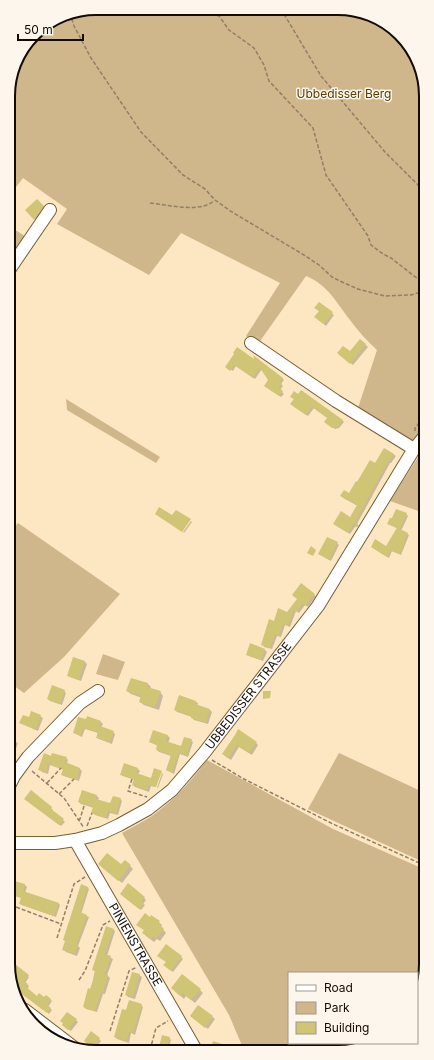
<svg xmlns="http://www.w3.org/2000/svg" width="434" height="1060" viewBox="0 0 434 1060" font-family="Inter,sans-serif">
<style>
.green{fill:#cfb68b}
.shadow{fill:#0003}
.building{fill:#d0c475}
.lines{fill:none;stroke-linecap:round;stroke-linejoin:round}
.minor-casing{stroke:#775f34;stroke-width:14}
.path{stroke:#908068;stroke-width:1.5;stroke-dasharray:4 2;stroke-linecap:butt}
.minor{stroke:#fff;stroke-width:12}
.labels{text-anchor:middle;stroke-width:3;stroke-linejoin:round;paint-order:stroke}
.park-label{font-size:12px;fill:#583d00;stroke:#fcf6ed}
.street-label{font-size:12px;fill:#140a00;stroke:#fcf6ed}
.rim{fill:none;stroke:#140a00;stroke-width:2}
</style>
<rect width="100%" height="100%" fill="#fce7c2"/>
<g class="green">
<path d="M96,8L356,10L400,34L423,73L424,426L411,442L357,411L377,350C367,341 358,331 350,320C336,302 328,285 306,276L258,344L246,336L280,283L181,233L149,275L57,224L67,209L23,178L9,196L8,90L17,57L38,30L62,15Z"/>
<polygon points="9,226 28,238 9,266"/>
<polygon points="66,399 160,457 156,463 67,410"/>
<polygon points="424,448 424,513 390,501"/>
<polygon points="18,523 120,594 64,657 24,693 10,683 10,532"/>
<polygon points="103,654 125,662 118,680 96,674"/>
<polygon points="339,753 425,793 425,863 308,809"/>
<path d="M207,760L333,829L426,870V970L417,993V973H289V1043H370L361,1049L245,1050L243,1048L229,1015L122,833C132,827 143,822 152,816C173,801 191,781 207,760Z"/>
</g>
<g class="shadow">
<polygon points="37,200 45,209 37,221 26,210"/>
<polygon points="319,303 334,315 326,326 317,319 320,312 316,308"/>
<polygon points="360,340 368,347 353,365 340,355 350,353"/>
<polygon points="236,354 282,378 284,380 281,384 283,386 280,390 284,394 281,397 267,387 269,380 262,369 255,379 236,366 233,371 228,368"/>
<polygon points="291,397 342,420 344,422 339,428 335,429 327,423 328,418 314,408 308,416 293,406 295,400"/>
<polygon points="385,449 396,456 391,463 390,463 357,524 359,526 355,527 350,534 336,525 350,519 358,506 343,498 349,494 375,464"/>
<polygon points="406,514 408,516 401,531 409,535 401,555 392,551 389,558 373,548 386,547 397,528 389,524"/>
<polygon points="191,521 192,522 184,533 183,532"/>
<polygon points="337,543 339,545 331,561 319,554"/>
<polygon points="314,595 316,596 308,607 305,605 299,613 296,611 290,627 285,625 281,637 277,636 272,649 264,647 263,645 274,622"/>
<polygon points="265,650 267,652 263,661 249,656 247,654"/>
<polygon points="74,659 85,662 87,664 81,681 70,677 68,675"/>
<polygon points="148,684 151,687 150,689 160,692 163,696 159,710 144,705 140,702 142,698 131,694 127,691"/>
<polygon points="64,691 66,693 62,705 50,701 48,699"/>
<polygon points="180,696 196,702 198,703 197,706 210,710 212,712 208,724 194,720 192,718 192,717 177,712 175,710"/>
<polygon points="32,712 43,718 38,731 21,723 30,718"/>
<polygon points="87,718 101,722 103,724 101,728 113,732 115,734 112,744 99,739 97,737 98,733 85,729 82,737 74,733"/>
<polygon points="154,731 168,736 170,738 168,743 181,747 191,740 193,742 188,757 180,754 174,774 167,770 171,756 159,752 157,750 158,746 150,742"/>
<polygon points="236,735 256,743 258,745 252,755 239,747 231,760 225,756"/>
<polygon points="10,739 18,743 13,757 10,755"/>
<polygon points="52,757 66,758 68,760 67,763 80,769 82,771 79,781 64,776 62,774 64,770 50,765 48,774 42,772 40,770"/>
<polygon points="138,769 140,771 138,774 152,779 160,772 155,787 151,786 149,792 135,787 133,785 135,780 123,776 121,774"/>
<polygon points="162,773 163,774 158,788 157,788"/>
<polygon points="31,792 51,808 53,810 52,811 65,822 61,826 27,800"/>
<polygon points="97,796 99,798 98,800 111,804 120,799 122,801 118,815 110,813 108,819 95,815 93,812 94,808 81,804 79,802"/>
<polygon points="121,866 130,866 133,869 122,883 102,867"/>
<polygon points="11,881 25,885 27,887 25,893 58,903 60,905 56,917 22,905 20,903 22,898 11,895"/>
<polygon points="87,887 89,889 81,914 89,917 78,946 80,948 77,956 66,952 64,950"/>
<polygon points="123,896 144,898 146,900 143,904 145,905 141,910"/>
<polygon points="152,916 162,925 161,927 166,933 160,941 157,939 154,942 146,936 145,930 141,928"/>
<polygon points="113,929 115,931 107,956 113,959 107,975 110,978 105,994 103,994 97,1012 86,1009 84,1007 91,990 95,971 93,969"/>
<polygon points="181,957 183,959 173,972 167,967 167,962 161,958"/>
<polygon points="11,958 16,962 14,965 29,977 25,983 29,986 27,990 37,998 45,999 46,996 52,1001 48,1007 52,1010 49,1014 11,985"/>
<polygon points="139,975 142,977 135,999 128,997 126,995"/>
<polygon points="200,990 203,993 195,1003 186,996 184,999 175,991"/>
<polygon points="141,1005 143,1007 135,1035 131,1033 129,1043 117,1039 115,1037 126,1011"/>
<polygon points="198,1006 215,1019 208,1029 193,1018"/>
<polygon points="76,1020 78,1022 71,1031 65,1027"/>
<polygon points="169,1038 171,1040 168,1050 162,1048 160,1046"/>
<polygon points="99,1039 101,1041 95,1049 87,1043"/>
<polygon points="221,1045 223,1047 223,1049 226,1050 211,1050"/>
</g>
<g class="building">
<polygon points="37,199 44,206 34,220 25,210"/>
<polygon points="319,302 333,312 324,324 314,317 319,311 314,308"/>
<polygon points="360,339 366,344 350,364 337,353 343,346 350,351"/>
<polygon points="237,347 254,359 253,355 283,378 280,382 282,384 279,388 283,391 279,396 264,386 268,380 260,368 253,378 234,365 230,371 225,367 234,354 233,353"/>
<polygon points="301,390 343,420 338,427 332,428 324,422 327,418 312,407 306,415 290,404 294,399 290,397 294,391 298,394"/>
<polygon points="384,448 394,454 389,462 388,462 356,521 355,522 358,524 353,525 348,533 333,524 341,511 350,517 357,505 340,496 344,490 349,493 356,481 357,482 370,460 375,463"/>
<polygon points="159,507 172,515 176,510 191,519 182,532 155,514"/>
<polygon points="396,509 407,513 400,529 408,533 400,554 391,551 387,557 371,547 375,539 386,546 397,528 387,524 390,518 392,518"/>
<polygon points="327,537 338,542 329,560 318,554"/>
<polygon points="311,546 316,550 313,556 307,553"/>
<polygon points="301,583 315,594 305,606 303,604 296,612 294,610 288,626 283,624 279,636 275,635 270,648 261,645 269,619 274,621 278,608 287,612 297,599 292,595"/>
<polygon points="250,643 265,649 261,660 246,655"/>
<polygon points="73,657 85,661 79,680 67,676"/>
<polygon points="131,678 148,683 147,687 161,691 155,707 139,702 141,696 126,691"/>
<polygon points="52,685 65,690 60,704 47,699"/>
<polygon points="263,691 271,691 270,698 263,699"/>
<polygon points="179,695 196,701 195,704 210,709 206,723 191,718 191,716 174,710"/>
<polygon points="31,711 41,715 36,730 19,723 23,715 29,717"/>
<polygon points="87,716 101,721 98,732 83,728 81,735 73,733 78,717 86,719"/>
<polygon points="100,726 114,731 110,742 96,738"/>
<polygon points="238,729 257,742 249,753 237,745 228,758 222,754 235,735"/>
<polygon points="153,730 168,735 166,741 181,746 184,737 192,739 186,756 179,753 172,773 166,770 171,755 156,750 157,745 149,742"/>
<polygon points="44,753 51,756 52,753 67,757 65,762 80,768 77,780 61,775 63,769 48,764 46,772 38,770"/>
<polygon points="124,763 138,768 136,773 151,778 154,768 162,771 156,787 149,785 147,790 132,785 134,779 120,775"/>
<polygon points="31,790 52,807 51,809 64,819 59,825 24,799"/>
<polygon points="82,790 97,795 96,799 110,803 113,796 121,798 116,814 108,811 106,818 91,813 93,807 78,802"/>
<polygon points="107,853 121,864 125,860 131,865 118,881 98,864"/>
<polygon points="11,880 25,884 23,891 59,903 54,916 19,904 21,898 11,894"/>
<polygon points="128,883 145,897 142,901 144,903 139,909 120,894"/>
<polygon points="81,884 88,887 80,912 87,915 77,944 78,945 75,954 62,950 65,941 63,940"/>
<polygon points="145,913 150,917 151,915 160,921 158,923 164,929 156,939 153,936 151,939 142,933 144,930 136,925"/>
<polygon points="106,926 114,929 105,954 111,956 105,974 108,975 103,993 101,992 95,1011 83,1007 88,988 90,989 93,980 95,971 92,970"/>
<polygon points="166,944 182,956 171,971 163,965 166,962 157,956"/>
<polygon points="11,961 29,975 24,981 28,984 26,987 37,996 39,993 44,997 46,995 51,999 47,1005 51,1008 47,1013 11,986"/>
<polygon points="132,972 140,974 133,997 125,995"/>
<polygon points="182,974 201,989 191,1000 182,993 180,996 171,988"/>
<polygon points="129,1000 142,1004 133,1033 129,1032 127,1041 114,1037 122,1009 126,1010"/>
<polygon points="198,1005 213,1016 205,1028 190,1016"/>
<polygon points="67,1012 77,1019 68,1030 62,1025 63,1023 60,1021"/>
<polygon points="91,1031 100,1038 93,1048 84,1041"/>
<polygon points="162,1035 170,1037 166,1049 159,1047"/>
<polygon points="213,1041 222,1044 220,1050 210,1050"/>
</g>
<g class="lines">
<defs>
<g id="minor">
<polyline points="9,270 50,210"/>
<polyline points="251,343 336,401 414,449"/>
<polyline points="10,784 14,776 28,757 80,703 98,691"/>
<path id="s1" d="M75,840L196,1050"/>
<path id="s2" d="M10,843H55L75,840L102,833L119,825L148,809L172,790L204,753L318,606L414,449L424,437"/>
<polyline points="25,1010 76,1049"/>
</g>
</defs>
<use href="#minor" class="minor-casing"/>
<g class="path">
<polyline points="200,9 219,16 229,30 254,48 264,65 269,81 313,128 326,175 368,236 371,245 383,254 391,258 418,279 424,282"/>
<polyline points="281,9 321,76 385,152 423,190"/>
<polyline points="70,13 74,26 91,58 141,132 183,175 205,189 215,200 232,212 304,255 319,265 332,277 342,282 358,289 385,296 411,295 424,291"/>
<polyline points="219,16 224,9"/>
<path d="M150,203C169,205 199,213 214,201"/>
<path d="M424,228C420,244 417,260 424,275"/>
<polyline points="415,431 415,428 424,417"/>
<polyline points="212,760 244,779 333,824 426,866"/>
<polyline points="32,771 64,798 84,828"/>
<polyline points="132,779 128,791 147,797"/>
<polyline points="47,783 61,768"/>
<polyline points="59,794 74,779"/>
<polyline points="78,820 80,819 84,806"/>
<polyline points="87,826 92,813"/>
<polyline points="11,904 16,907 61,924"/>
<polyline points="57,938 74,884 85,877"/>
<polyline points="79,980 85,971 103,925 110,921"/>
<polyline points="110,1031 129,971 137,967"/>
<polyline points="150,1050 156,1028 168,1021"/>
<polyline points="165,1050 169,1047"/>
</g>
<use href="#minor" class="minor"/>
</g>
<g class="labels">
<g class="park-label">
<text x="344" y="98">Ubbedisser Berg</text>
</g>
<g class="street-label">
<text dy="4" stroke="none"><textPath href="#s2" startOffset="297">UBBEDISSER STRASSE</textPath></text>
<text dy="4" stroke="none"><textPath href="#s1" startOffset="121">PINIENSTRASSE</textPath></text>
</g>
</g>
<path d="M0 0H434V1060H0ZM96 15H338A81 81 0 0 1 419 96V964A81 81 0 0 1 338 1045H96A81 81 0 0 1 15 964V96A81 81 0 0 1 96 15Z" fill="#fcf6ed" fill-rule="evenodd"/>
<path class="rim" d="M96 15H338A81 81 0 0 1 419 96V964A81 81 0 0 1 338 1045H96A81 81 0 0 1 15 964V96A81 81 0 0 1 96 15Z"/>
<rect x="288" y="972" width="130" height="72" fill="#fcf6ed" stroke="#9f988e"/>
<rect x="296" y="985" width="20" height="6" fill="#ffffff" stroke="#9f988e"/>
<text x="324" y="992" font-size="12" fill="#140a00">Road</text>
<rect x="296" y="1002" width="20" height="12" fill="#cfb68b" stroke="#9f988e"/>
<text x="324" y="1012" font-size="12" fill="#140a00">Park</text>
<rect x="296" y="1022" width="20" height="12" fill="#d0c475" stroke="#9f988e"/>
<text x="324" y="1032" font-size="12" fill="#140a00">Building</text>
<path d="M18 34v6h65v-6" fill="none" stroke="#140a00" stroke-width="2"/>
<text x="24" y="34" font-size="12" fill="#140a00" stroke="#fcf6ed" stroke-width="3" paint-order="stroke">50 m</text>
</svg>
